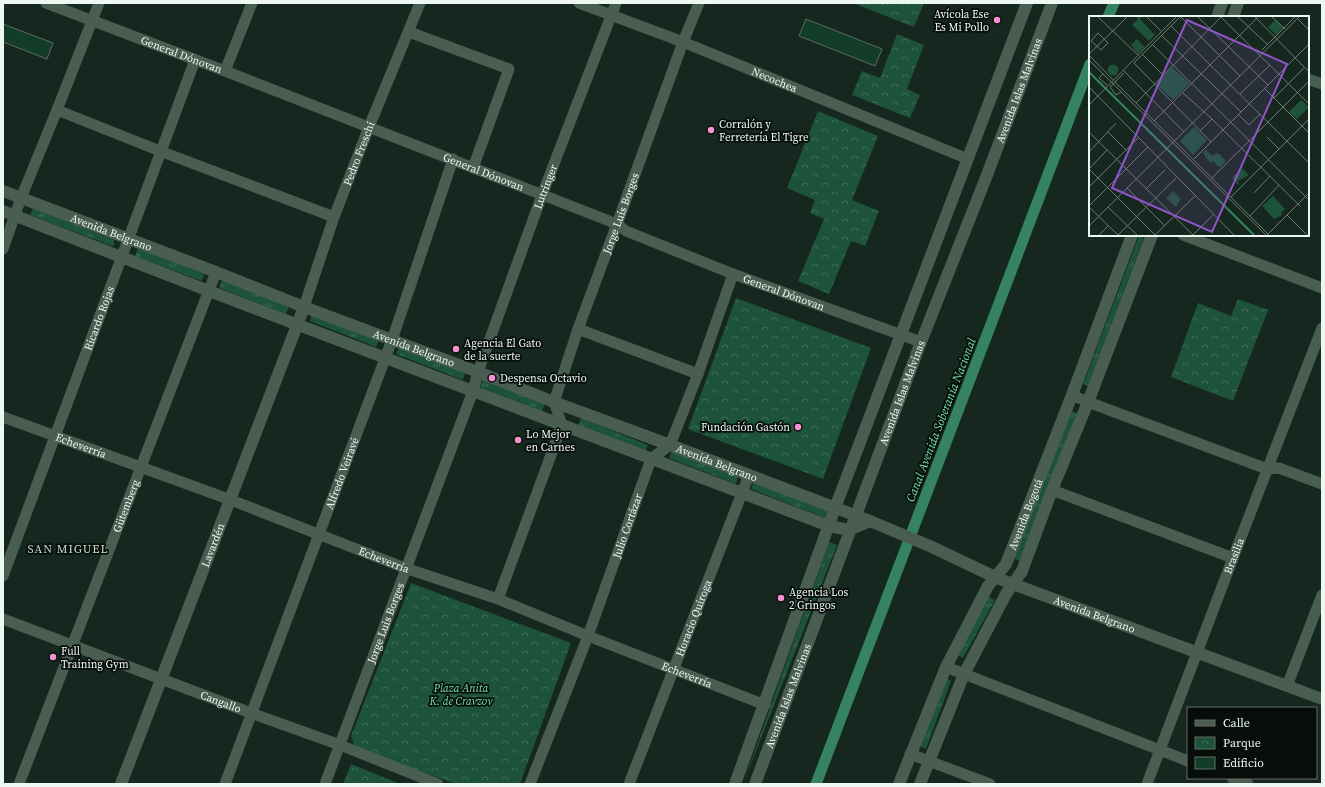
<svg xmlns="http://www.w3.org/2000/svg" width="1325" height="787" viewBox="0 0 1325 787" font-family="'Source Serif 4',serif">
<style>
.grass{fill:url(#grass-tufts)}
.park{fill:url(#park-crowns)}
.lines{fill:none;stroke-linecap:round;stroke-linejoin:round}
.canal{stroke:#358361;stroke-width:11}
.building{fill:#133c2a;stroke:#596c62}
.minor{stroke:#4a5d53;stroke-width:11}
.tertiary{stroke:#4a5d53;stroke-width:12}
.secondary{stroke:#4a5d53;stroke-width:12}
.poi-dot{fill:#f591d2;stroke:#070e0a;stroke-width:1.5}
.labels{text-anchor:middle;stroke-width:3.5;stroke-linejoin:round;paint-order:stroke}
.poi-label{font-size:11px;fill:#ecf8f1;stroke:#070e0a;text-anchor:start}
.street-label{font-size:11px;fill:#ecf8f1;stroke:#070e0a}
.park-label{font-size:11px;font-style:italic;fill:#75e1af;stroke:#070e0a}
.water-label{font-size:12px;font-style:italic;fill:#7ae6b4;stroke:#070e0a}
.neighbourhood-label{font-size:12px;letter-spacing:1px;fill:#c4dace;stroke:#070e0a}
.inset-river{fill:none;stroke:#358361;stroke-width:2}
.inset-road{fill:none;stroke:#6b7b72;stroke-width:1}
.view{fill:#9255c9;fill-opacity:0.15;stroke:#9255c9;stroke-width:2}
.inset-edge{fill:none;stroke:#ecf8f1;stroke-width:2}
</style>
<defs>
<pattern id="grass-tufts" width="24" height="20" patternUnits="userSpaceOnUse"><rect width="24" height="20" fill="#1d523b"/><path d="M3 7l-1-3M5 7V3M7 7l1-3M15 17l-1-3M17 17v-4M19 17l1-3" fill="none" stroke="#3e6c58"/></pattern>
<pattern id="park-crowns" width="20" height="18" patternUnits="userSpaceOnUse"><rect width="20" height="18" fill="#1d523b"/><path d="M2 6a3 3 0 1 1 6 0M12 15a3 3 0 1 1 6 0" fill="none" stroke="#3e6c58"/></pattern>
</defs>
<rect width="100%" height="100%" fill="#15271e"/>
<g class="grass">
<polygon points="33,208 114,240 114,245 112,246 30,215"/>
<polygon points="1139,236 1144,238 1088,386 1083,384"/>
<polygon points="138,248 204,274 202,281 135,256"/>
<polygon points="222,280 289,306 286,314 219,288"/>
<polygon points="312,314 379,340 376,347 310,321"/>
<polygon points="399,347 465,373 463,380 396,354"/>
<polygon points="483,379 545,403 542,411 480,387"/>
<polygon points="1072,411 1077,413 1020,561 1013,558"/>
<polygon points="581,418 648,445 645,452 578,426"/>
<polygon points="672,451 738,477 736,484 669,458"/>
<polygon points="754,482 828,510 825,518 751,489"/>
<polygon points="829,542 837,545 743,784"/>
<polygon points="989,597 995,600 963,658 957,655"/>
<polygon points="946,677 951,681 926,749 920,746"/>
</g>
<g class="park">
<polygon points="853,3 924,3 914,27"/>
<polygon points="897,34 924,45 907,89 920,95 910,118 852,95 862,71 880,78"/>
<polygon points="818,111 878,136 852,200 879,211 865,246 851,241 829,294 798,281 824,219 810,213 815,200 787,188"/>
<polygon points="736,298 871,348 823,479 688,429"/>
<polygon points="1238,299 1268,310 1233,401 1171,377 1198,303 1231,316"/>
<polygon points="411,583 571,643 520,784 456,784 355,748 351,736"/>
<polygon points="351,764 400,784 343,784"/>
</g>
<g class="lines">
<g class="canal">
<polyline points="1108,17 1114,3"/>
<polyline points="816,784 1090,64"/>
</g>
</g>
<g class="building">
<polygon points="806,19 882,49 875,66 799,36"/>
<polygon points="3,24 53,43 47,59 3,42"/>
</g>
<g class="lines">
<g class="minor">
<path id="s1" d="M46,3L225,71L617,224L626,231L733,274L921,342"/>
<path id="s2" d="M579,3L683,42L968,159"/>
<polyline points="409,32 509,69 473,168"/>
<polyline points="225,71 252,3"/>
<polyline points="1308,79 1322,84"/>
<polyline points="57,110 160,151 334,217"/>
<polyline points="1183,235 1322,288"/>
<polyline points="3,249 21,198 57,110 99,3"/>
<path id="s3" d="M304,307L334,217L369,127L420,3"/>
<polyline points="578,329 698,374"/>
<polyline points="1072,395 1088,402 1267,469 1279,468 1322,484"/>
<path id="s4" d="M3,417L231,500L405,568L498,599L588,636L765,705"/>
<polyline points="1052,490 1233,558"/>
<path id="s5" d="M3,576L195,60"/>
<path id="s6" d="M498,599L562,425L554,402L578,329L617,224L683,42L699,3"/>
<path id="s7" d="M3,619L251,713L340,745L438,784"/>
<polyline points="946,667 1188,761"/>
<polyline points="1287,686 1322,595"/>
<polyline points="910,754 990,784"/>
<polyline points="1232,778 1248,784"/>
<path id="s8" d="M19,784L216,272"/>
<path id="s9" d="M225,784L392,340L453,159"/>
<path id="s10" d="M325,784L473,391L478,372L542,195L616,3"/>
<path id="s11" d="M530,784L588,636L651,459L670,445L698,374L733,274"/>
<path id="s12" d="M629,784L749,475"/>
<path id="s13" d="M1147,784L1233,558L1322,328"/>
</g>
<g class="tertiary">
<path id="s14" d="M121,784L304,307"/>
<polyline points="735,784 835,508 1027,3"/>
</g>
<g class="secondary">
<polyline points="1217,17 1222,3"/>
<polyline points="1233,17 1238,3"/>
<path id="s15" d="M3,191L216,272L304,307L478,372L554,402L670,445L870,521L932,547L997,578L1322,699"/>
<polyline points="3,211 209,291 829,526 849,530 870,521"/>
<path id="s16" d="M755,784L921,342L987,175L1052,3"/>
<path id="s17" d="M899,784L946,667L988,586L1006,564L1072,395L1132,235"/>
<polyline points="920,784 964,674 1006,594 1022,571 1052,490 1088,402 1152,235"/>
</g>
</g>
<g class="poi-dot">
<circle cx="997" cy="20" r="4"/>
<circle cx="711" cy="130" r="4"/>
<circle cx="456" cy="349" r="4"/>
<circle cx="492" cy="378" r="4"/>
<circle cx="798" cy="427" r="4"/>
<circle cx="518" cy="440" r="4"/>
<circle cx="781" cy="598" r="4"/>
<circle cx="53" cy="657" r="4"/>
</g>
<g class="labels">
<g class="poi-label">
<text x="989" y="18" text-anchor="end">Avícola Ese<tspan x="989" dy="13">Es Mi Pollo</tspan></text>
<text x="719" y="128">Corralón y<tspan x="719" dy="13">Ferretería El Tigre</tspan></text>
<text x="464" y="347">Agencia El Gato<tspan x="464" dy="13">de la suerte</tspan></text>
<text x="500" y="382">Despensa Octavio</text>
<text x="790" y="431" text-anchor="end">Fundación Gastón</text>
<text x="526" y="438">Lo Mejor<tspan x="526" dy="13">en Carnes</tspan></text>
<text x="789" y="596">Agencia Los<tspan x="789" dy="13">2 Gringos</tspan></text>
<text x="61" y="655">Full<tspan x="61" dy="13">Training Gym</tspan></text>
</g>
<g class="street-label">
<text dy="4" stroke="none"><textPath href="#s1" startOffset="145">General Dónovan</textPath></text>
<text dy="4" stroke="none"><textPath href="#s2" startOffset="210">Necochea</textPath></text>
<text dy="4" stroke="none"><textPath href="#s16" startOffset="742">Avenida Islas Malvinas</textPath></text>
<text dy="4" stroke="none"><textPath href="#s3" startOffset="163">Pedro Freschi</textPath></text>
<text dy="4" stroke="none"><textPath href="#s1" startOffset="469">General Dónovan</textPath></text>
<text dy="4" stroke="none"><textPath href="#s10" startOffset="637">Lutringer</textPath></text>
<text dy="4" stroke="none"><textPath href="#s6" startOffset="410">Jorge Luis Borges</textPath></text>
<text dy="4" stroke="none"><textPath href="#s15" startOffset="116">Avenida Belgrano</textPath></text>
<text dy="4" stroke="none"><textPath href="#s1" startOffset="793">General Dónovan</textPath></text>
<text dy="4" stroke="none"><textPath href="#s5" startOffset="275">Ricardo Rojas</textPath></text>
<text dy="4" stroke="none"><textPath href="#s15" startOffset="440">Avenida Belgrano</textPath></text>
<text dy="4" stroke="none"><textPath href="#s16" startOffset="418">Avenida Islas Malvinas</textPath></text>
<text dy="4" stroke="none"><textPath href="#s4" startOffset="83">Echeverría</textPath></text>
<text dy="4" stroke="none"><textPath href="#s15" startOffset="764">Avenida Belgrano</textPath></text>
<text dy="4" stroke="none"><textPath href="#s9" startOffset="332">Alfredo Veiravé</textPath></text>
<text dy="4" stroke="none"><textPath href="#s8" startOffset="298">Gütemberg</textPath></text>
<text dy="4" stroke="none"><textPath href="#s17" startOffset="299">Avenida Bogotá</textPath></text>
<text dy="4" stroke="none"><textPath href="#s11" startOffset="276">Julio Cortázar</textPath></text>
<text dy="4" stroke="none"><textPath href="#s14" startOffset="256">Lavardén</textPath></text>
<text dy="4" stroke="none"><textPath href="#s13" startOffset="244">Brasilia</textPath></text>
<text dy="4" stroke="none"><textPath href="#s4" startOffset="407">Echeverría</textPath></text>
<text dy="4" stroke="none"><textPath href="#s15" startOffset="1171">Avenida Belgrano</textPath></text>
<text dy="4" stroke="none"><textPath href="#s12" startOffset="178">Horacio Quiroga</textPath></text>
<text dy="4" stroke="none"><textPath href="#s10" startOffset="172">Jorge Luis Borges</textPath></text>
<text dy="4" stroke="none"><textPath href="#s4" startOffset="731">Echeverría</textPath></text>
<text dy="4" stroke="none"><textPath href="#s16" startOffset="94">Avenida Islas Malvinas</textPath></text>
<text dy="4" stroke="none"><textPath href="#s7" startOffset="233">Cangallo</textPath></text>
</g>
<g class="park-label">
<text x="461" y="692">Plaza Anita<tspan x="461" dy="13">K. de Cravzov</tspan></text>
</g>
<g class="water-label">
<text transform="translate(941 420) rotate(-69)" y="4">Canal Avenida Soberanía Nacional</text>
</g>
<g class="neighbourhood-label">
<text x="68" y="553">SAN MIGUEL</text>
</g>
</g>
<g transform="translate(1089 16)">
<rect width="220" height="220" fill="#15271e"/>
<path d="M47,1H53L51,3L66,19L60,25L43,9L49,3ZM186,4L194,12L187,19L179,11ZM48,23L56,31L49,38L42,29ZM18.5 54a5.5 5.5 0 1 1 11 0a5.5 5.5 0 1 1-11 0ZM83,51L101,67L84,84L67,68ZM212,84L220,91L208,103L200,96ZM105,111L118,124L104,139L91,125ZM117,133L123,140L129,137L137,145L131,152L124,145L121,147L114,137ZM153,152L160,159L149,165L150,170L143,162ZM84,175L92,183L87,191L77,182ZM184,180L196,193L192,197L193,199L185,203L173,190Z" fill="#1d523b"/>
<path class="inset-river" d="M0,56L165,219"/>
<path class="inset-road" d="M9,1L49,39M58,1L72,15M92,1L151,60M109,1L179,69M132,1L220,88M149,1L179,29M166,1L220,56M183,1L196,13M208,2L220,14M82,10L220,147M9,17L19,27L12,34L2,25ZM72,19L152,96M63,28L220,184M173,34L206,1M0,38L38,1M53,38L74,59M0,39L24,64M0,44L177,219M45,47L122,126M45,47L91,1M35,55L95,116M14,58L10,62L18,69M26,66L179,218M0,71L145,219M176,73L220,117M32,76L27,79L21,71L35,57M94,77L123,103L211,190M151,78L181,49M185,82L215,52M47,87L132,1M0,89L87,1M150,99L160,109L171,98M65,105L169,1M111,115L123,103M0,116L104,219M19,116L37,134M178,121L190,133M0,136L27,107M105,143L220,28M0,153L66,219M0,153L18,134M123,162L220,65M0,171L50,121M38,172L76,210M57,173L76,154M165,177L181,160M142,181L220,103M0,190L59,131M0,191L29,219M19,191L48,219M198,199L218,219M161,200L190,169M0,210L210,1M10,219L19,210M29,219L87,162M66,219L106,180M104,219L124,199M178,219L220,177"/>
<path class="view" d="M98,4L198,48L123,216L23,172Z"/>
<rect width="220" height="220" class="inset-edge"/>
</g>
<rect width="1325" height="787" fill="none" stroke="#ecf8f1" stroke-width="8"/>
<rect x="1187" y="707" width="130" height="72" fill="#070e0a" stroke="#636c66"/>
<rect x="1195" y="720" width="20" height="6" fill="#4a5d53" stroke="#636c66"/>
<text x="1223" y="727" font-size="12" fill="#ecf8f1">Calle</text>
<rect x="1195" y="737" width="20" height="12" fill="url(#park-crowns)" stroke="#636c66"/>
<text x="1223" y="747" font-size="12" fill="#ecf8f1">Parque</text>
<rect x="1195" y="757" width="20" height="12" fill="#133c2a" stroke="#636c66"/>
<text x="1223" y="767" font-size="12" fill="#ecf8f1">Edificio</text>
</svg>
